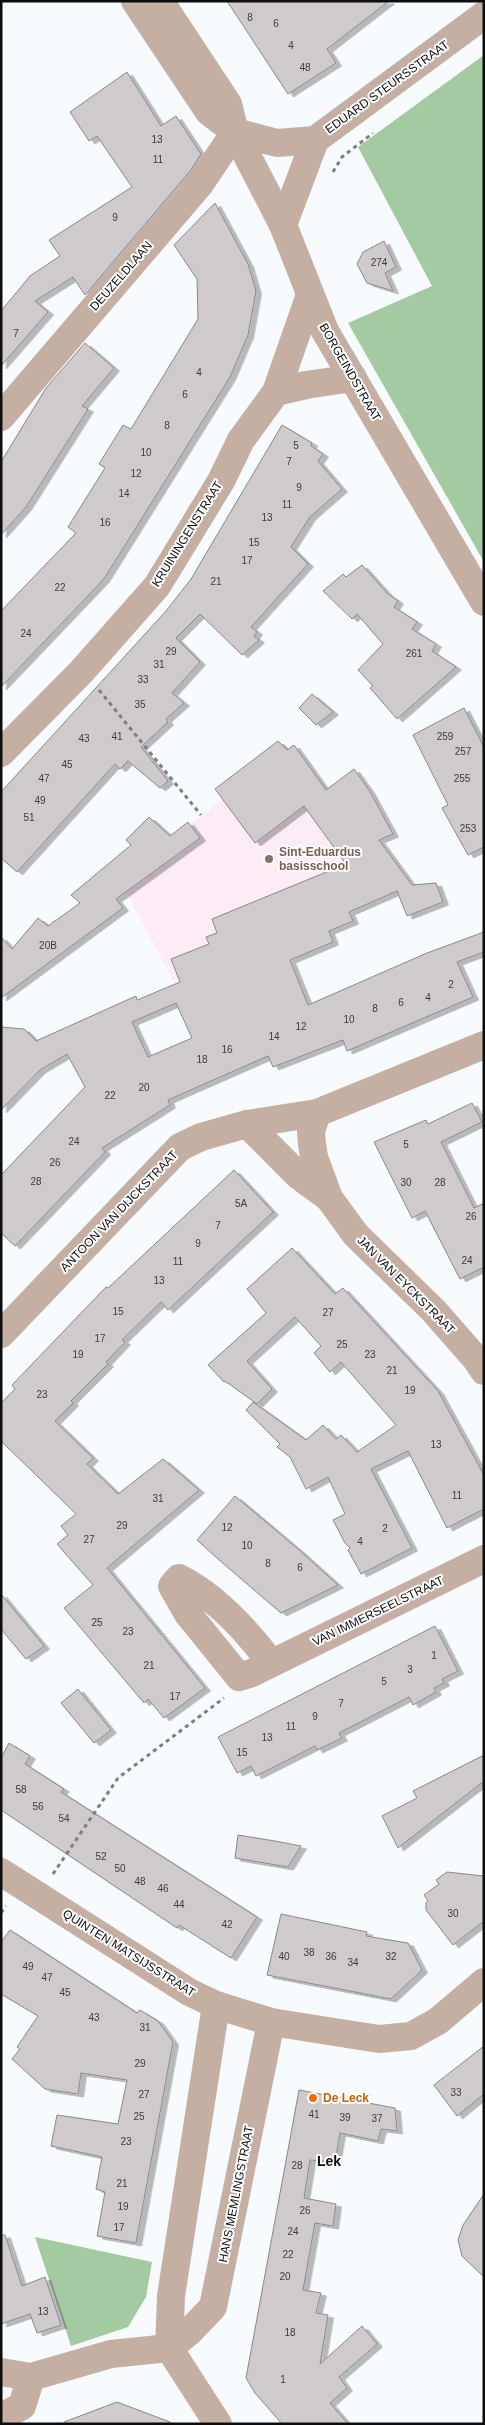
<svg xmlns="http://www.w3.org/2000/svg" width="485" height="2425" viewBox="0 0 485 2425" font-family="Helvetica,sans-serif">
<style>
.education{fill:#fdebf5}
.forest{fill:#a3caa0}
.building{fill:#cfcacc;stroke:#8b8788;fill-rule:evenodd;filter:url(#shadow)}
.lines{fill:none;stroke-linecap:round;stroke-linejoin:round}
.path{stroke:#7c7e80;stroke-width:3;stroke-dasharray:4 4;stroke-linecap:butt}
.minor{stroke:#c5afa2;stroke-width:28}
.education-dot{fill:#8d6e63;stroke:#fff;stroke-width:2}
.food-dot{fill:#e8710a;stroke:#fff;stroke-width:2}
.labels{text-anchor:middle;stroke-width:4;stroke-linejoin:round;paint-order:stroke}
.number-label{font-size:10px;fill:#3d3c3e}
.street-label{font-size:12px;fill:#0c0d0e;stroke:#fff}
.education-label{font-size:12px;font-weight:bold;fill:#785e54;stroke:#fff;text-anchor:start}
.food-label{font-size:12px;font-weight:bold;fill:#c56008;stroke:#fff;text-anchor:start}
.neighbourhood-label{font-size:14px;font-weight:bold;fill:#0c0d0e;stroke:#fff}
</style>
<defs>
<filter id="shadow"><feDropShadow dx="5.5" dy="3" stdDeviation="0" flood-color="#0004"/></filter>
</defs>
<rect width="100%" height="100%" fill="#f8fbfe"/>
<polygon class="education" points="294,745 326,790 349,800 412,885 174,983 119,878"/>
<g class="forest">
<polygon points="484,55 484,562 348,323 432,286 358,147"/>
<polygon points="35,2237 152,2262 146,2297 128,2327 71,2346"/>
</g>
<g class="building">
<polygon points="227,1 389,1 327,49 336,63 288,94"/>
<polygon points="127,72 161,126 176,116 201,154 191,170 85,295 73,277 35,301 48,312 1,366 1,311 30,276 60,256 49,240 132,187 97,136 89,141 70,112"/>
<polygon points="215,203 248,264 256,291 248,335 230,377 104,579 1,687 1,611 76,533 68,527 105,468 99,464 123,425 131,429 198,319 197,279 174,245"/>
<polygon points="384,241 396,267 385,273 393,291 367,283 357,264 363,252"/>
<polygon points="85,343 114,368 82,406 88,409 26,507 1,535 1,462 46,388"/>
<polygon points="282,425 312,443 311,446 323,454 318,461 342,489 310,517 291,547 308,564 251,627 257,632 254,636 259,640 242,655 200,614 176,638 200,662 172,693 184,703 166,719 168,722 141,747 168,781 160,788 128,761 120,769 115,764 17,872 1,858 1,792 166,611 191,579"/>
<polygon points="362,565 387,593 398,601 394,607 417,622 412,629 436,644 432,651 456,667 397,719 370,688 373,686 358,670 383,644 357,614 352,619 323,591 343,574 346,577"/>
<polygon points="312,694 333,712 316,725 299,708"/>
<polygon points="464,708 484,747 484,847 468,855 442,808 448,805 413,735"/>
<path d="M278,741L287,750L294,745L326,790L354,769L369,790L393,834L379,840L412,885L436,883L443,902L407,916L397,891L349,912L353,921L329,931L333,942L290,960L308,1005L427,953L484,932V952L457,962L473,997L347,1051L343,1040L273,1067L268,1056L168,1100L170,1105L102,1148L105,1152L15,1246L1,1233V1175L85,1087L67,1054L40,1070L1,1110V1027L24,1029L36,1041L136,996L137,1000L180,982L171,959L209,944L206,937L217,933L212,919L346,864L304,806L255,843L215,789ZM176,1003L192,1038L148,1057L132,1022Z"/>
<polygon points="149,817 170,836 188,822 200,838 116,899 123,908 1,998 1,937 12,949 38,918 48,926 80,903 71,895 131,845 126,840"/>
<polygon points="472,1103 482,1122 441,1142 474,1208 484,1203 484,1267 460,1279 425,1211 412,1218 374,1142 426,1120 428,1124"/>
<polygon points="234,1170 273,1212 168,1310 161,1302 122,1340 125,1342 106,1362 108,1364 71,1401 73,1403 55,1421 93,1458 87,1464 118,1494 163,1459 199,1490 107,1568 205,1688 164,1718 148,1699 144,1703 64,1608 93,1585 57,1544 68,1535 61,1526 76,1514 1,1441 1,1403 15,1389 12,1385 106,1287 108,1288"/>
<polygon points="292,1248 335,1294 343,1288 438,1391 484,1475 484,1509 447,1528 408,1451 371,1469 412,1548 361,1574 348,1550 350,1548 345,1543 333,1520 345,1514 328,1477 306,1489 290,1457 277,1447 280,1444 246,1410 253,1402 306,1440 323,1425 336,1439 341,1435 357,1452 396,1425 341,1362 330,1372 314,1353 321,1346 295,1317 247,1361 272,1389 257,1404 225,1381 224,1382 208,1365 266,1313 247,1289"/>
<polygon points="235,1496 298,1549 338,1585 281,1613 218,1559 197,1540"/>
<polygon points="1,1594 44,1646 26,1659 1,1629"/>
<polygon points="435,1626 458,1671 442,1679 444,1683 434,1688 436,1692 413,1705 409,1697 339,1733 342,1738 317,1750 315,1746 256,1776 251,1766 237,1773 218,1737"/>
<polygon points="78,1689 111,1730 94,1743 61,1703"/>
<polygon points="9,1743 30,1756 25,1764 64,1789 61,1792 257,1917 231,1958 179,1925 177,1928 1,1810 1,1758"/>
<polygon points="484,1755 484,1781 398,1848 382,1816 417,1798 413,1791"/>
<polygon points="238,1835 275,1841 301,1846 288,1867 235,1858"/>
<polygon points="447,1872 484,1876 484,1921 453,1945 426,1910 426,1903 428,1901 424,1895 439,1884 436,1880"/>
<polygon points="281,1914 367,1932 366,1936 408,1943 422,1970 391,1999 267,1975"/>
<polygon points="10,1930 137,2013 140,2010 158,2021 173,2042 136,2243 97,2236 105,2192 96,2189 102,2157 51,2146 57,2115 118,2124 127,2080 81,2073 78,2094 45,2089 12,2059 20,2049 17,2047 38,2016 1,1994 1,1942"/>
<polygon points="484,2046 484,2094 457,2116 434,2085"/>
<polygon points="299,2090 395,2108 397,2131 381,2129 378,2141 340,2133 335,2162 310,2160 304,2198 336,2204 333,2226 315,2223 303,2290 321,2293 316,2313 328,2315 320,2364 362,2326 377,2344 339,2377 347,2388 330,2403 348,2424 282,2424 255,2393 246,2378"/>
<polygon points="484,2194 484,2277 462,2256 458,2240 463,2225"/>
<polygon points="1,2235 5,2235 22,2286 45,2277 61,2325 37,2333 30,2314 1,2324"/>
<polygon points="117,2402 170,2422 169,2424 64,2424 64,2422"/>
</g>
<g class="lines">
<g class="path">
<polyline points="333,172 342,157 373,133"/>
<polyline points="99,690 201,815"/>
<polyline points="53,1874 118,1778 224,1698"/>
<polyline points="1,1913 6,1906"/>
</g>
<g class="minor">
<polyline points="135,1 209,112 235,132 277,143 315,140"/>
<polyline points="160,1 228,104 235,132 283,225 325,331 484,602"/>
<polyline points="283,225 315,140 484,15"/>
<polyline points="276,392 306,385 353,378"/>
<polyline points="1,417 200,184 235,132"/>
<polyline points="1,753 81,672 157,586 221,481 241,440 276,392 310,295"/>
<polyline points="317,1113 311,1131 312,1144 314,1157 329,1198 356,1235 434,1311 476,1359 484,1371"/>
<polyline points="247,1124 299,1176 329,1198"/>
<polyline points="1,1334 180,1147 201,1137 247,1124 317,1113 484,1045"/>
<path d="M271,1663C247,1631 215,1596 179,1578L172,1586L188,1614L239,1677L252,1673L484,1559"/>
<polyline points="1,1872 189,1992 216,2005 271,2022 379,2039 411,2036 438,2021 484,1982"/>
<polyline points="169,2348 171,2296 216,2005"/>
<polyline points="169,2348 218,2424"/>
<polyline points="1,2372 31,2377 111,2354 169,2348 189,2332 213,2307 271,2022"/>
<polyline points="1,2417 22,2406 31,2377"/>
</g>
</g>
<circle class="education-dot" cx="269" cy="859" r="5"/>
<circle class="food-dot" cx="313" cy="2098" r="5"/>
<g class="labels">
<g class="number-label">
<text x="250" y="21">8</text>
<text x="276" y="27">6</text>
<text x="291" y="49">4</text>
<text x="305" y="71">48</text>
<text x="157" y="143">13</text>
<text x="158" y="163">11</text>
<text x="115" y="221">9</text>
<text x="379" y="266">274</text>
<text x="16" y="337">7</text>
<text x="199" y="376">4</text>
<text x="185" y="398">6</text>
<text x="167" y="429">8</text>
<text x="296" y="449">5</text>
<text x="146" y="456">10</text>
<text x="289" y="465">7</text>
<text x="136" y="477">12</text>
<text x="299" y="491">9</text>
<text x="124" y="497">14</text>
<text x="287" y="508">11</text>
<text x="267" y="521">13</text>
<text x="105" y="526">16</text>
<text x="254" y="546">15</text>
<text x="247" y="564">17</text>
<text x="216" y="585">21</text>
<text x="60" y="591">22</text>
<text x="26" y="637">24</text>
<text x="171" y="655">29</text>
<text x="414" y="657">261</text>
<text x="159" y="668">31</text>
<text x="143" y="683">33</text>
<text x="140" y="708">35</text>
<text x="117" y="740">41</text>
<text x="445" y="740">259</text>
<text x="84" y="742">43</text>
<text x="463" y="755">257</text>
<text x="67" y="768">45</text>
<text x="44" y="782">47</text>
<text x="462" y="782">255</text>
<text x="40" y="804">49</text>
<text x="29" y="821">51</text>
<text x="468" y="832">253</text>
<text x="48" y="949">20B</text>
<text x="451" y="988">2</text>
<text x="428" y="1001">4</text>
<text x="401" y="1006">6</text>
<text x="375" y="1012">8</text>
<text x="349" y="1023">10</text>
<text x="301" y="1030">12</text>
<text x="274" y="1040">14</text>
<text x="227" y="1053">16</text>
<text x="202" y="1063">18</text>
<text x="144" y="1091">20</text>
<text x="110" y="1099">22</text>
<text x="74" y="1145">24</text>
<text x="406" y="1148">5</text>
<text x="55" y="1166">26</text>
<text x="36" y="1185">28</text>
<text x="406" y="1186">30</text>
<text x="440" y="1186">28</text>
<text x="241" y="1207">5A</text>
<text x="471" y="1220">26</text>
<text x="218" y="1229">7</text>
<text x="198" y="1247">9</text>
<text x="467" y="1264">24</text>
<text x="178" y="1265">11</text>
<text x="159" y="1284">13</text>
<text x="118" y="1315">15</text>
<text x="328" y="1316">27</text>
<text x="100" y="1342">17</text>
<text x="342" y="1348">25</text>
<text x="78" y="1358">19</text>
<text x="370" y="1358">23</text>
<text x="392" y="1374">21</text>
<text x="410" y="1394">19</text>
<text x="42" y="1398">23</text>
<text x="436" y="1448">13</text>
<text x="457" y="1499">11</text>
<text x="158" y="1502">31</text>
<text x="122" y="1529">29</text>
<text x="227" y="1531">12</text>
<text x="385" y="1532">2</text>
<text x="89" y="1543">27</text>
<text x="360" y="1545">4</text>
<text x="247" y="1549">10</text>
<text x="268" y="1567">8</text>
<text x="300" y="1571">6</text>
<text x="97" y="1626">25</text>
<text x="128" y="1635">23</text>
<text x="434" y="1659">1</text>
<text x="149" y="1669">21</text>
<text x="410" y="1673">3</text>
<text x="384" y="1685">5</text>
<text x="175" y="1700">17</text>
<text x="341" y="1707">7</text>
<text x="315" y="1720">9</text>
<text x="291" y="1730">11</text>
<text x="267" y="1741">13</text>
<text x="242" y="1756">15</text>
<text x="21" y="1793">58</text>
<text x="38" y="1810">56</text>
<text x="64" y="1822">54</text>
<text x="101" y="1860">52</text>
<text x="120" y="1872">50</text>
<text x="140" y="1885">48</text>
<text x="163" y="1892">46</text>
<text x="179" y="1908">44</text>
<text x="453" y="1917">30</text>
<text x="227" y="1928">42</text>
<text x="309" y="1956">38</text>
<text x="284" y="1960">40</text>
<text x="331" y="1960">36</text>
<text x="391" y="1960">32</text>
<text x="353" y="1966">34</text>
<text x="28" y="1970">49</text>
<text x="47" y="1981">47</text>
<text x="65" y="1996">45</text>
<text x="94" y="2021">43</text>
<text x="145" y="2031">31</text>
<text x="140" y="2067">29</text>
<text x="456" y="2096">33</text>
<text x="144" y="2098">27</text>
<text x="314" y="2118">41</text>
<text x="139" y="2120">25</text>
<text x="345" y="2121">39</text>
<text x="377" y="2122">37</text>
<text x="126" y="2145">23</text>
<text x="297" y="2169">28</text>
<text x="122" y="2187">21</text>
<text x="123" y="2210">19</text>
<text x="305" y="2214">26</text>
<text x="119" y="2231">17</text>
<text x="293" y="2235">24</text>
<text x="288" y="2258">22</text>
<text x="285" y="2280">20</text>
<text x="43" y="2315">13</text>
<text x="290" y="2336">18</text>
<text x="283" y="2383">1</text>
</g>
<g class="street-label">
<text transform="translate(387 87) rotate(-36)" y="4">EDUARD STEURSSTRAAT</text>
<text transform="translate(121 276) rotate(-49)" y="4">DEUZELDLAAN</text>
<text transform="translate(350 372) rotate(60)" y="4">BORGEINDSTRAAT</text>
<text transform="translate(187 534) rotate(-58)" y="4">KRUININGENSTRAAT</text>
<text transform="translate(119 1211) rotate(-46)" y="4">ANTOON VAN DIJCKSTRAAT</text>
<text transform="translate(406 1285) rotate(45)" y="4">JAN VAN EYCKSTRAAT</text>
<text transform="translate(378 1611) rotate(-26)" y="4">VAN IMMERSEELSTRAAT</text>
<text transform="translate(129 1953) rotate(32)" y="4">QUINTEN MATSIJSSTRAAT</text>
<text transform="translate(236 2194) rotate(-79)" y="4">HANS MEMLINGSTRAAT</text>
</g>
<g class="education-label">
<text x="279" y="856">Sint-Eduardus<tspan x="279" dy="14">basisschool</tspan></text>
</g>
<g class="food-label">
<text x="323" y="2102">De Leck</text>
</g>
<g class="neighbourhood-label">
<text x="329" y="2166">Lek</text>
</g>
</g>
<rect width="485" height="2425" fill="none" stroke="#0c0d0e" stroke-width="5"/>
</svg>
